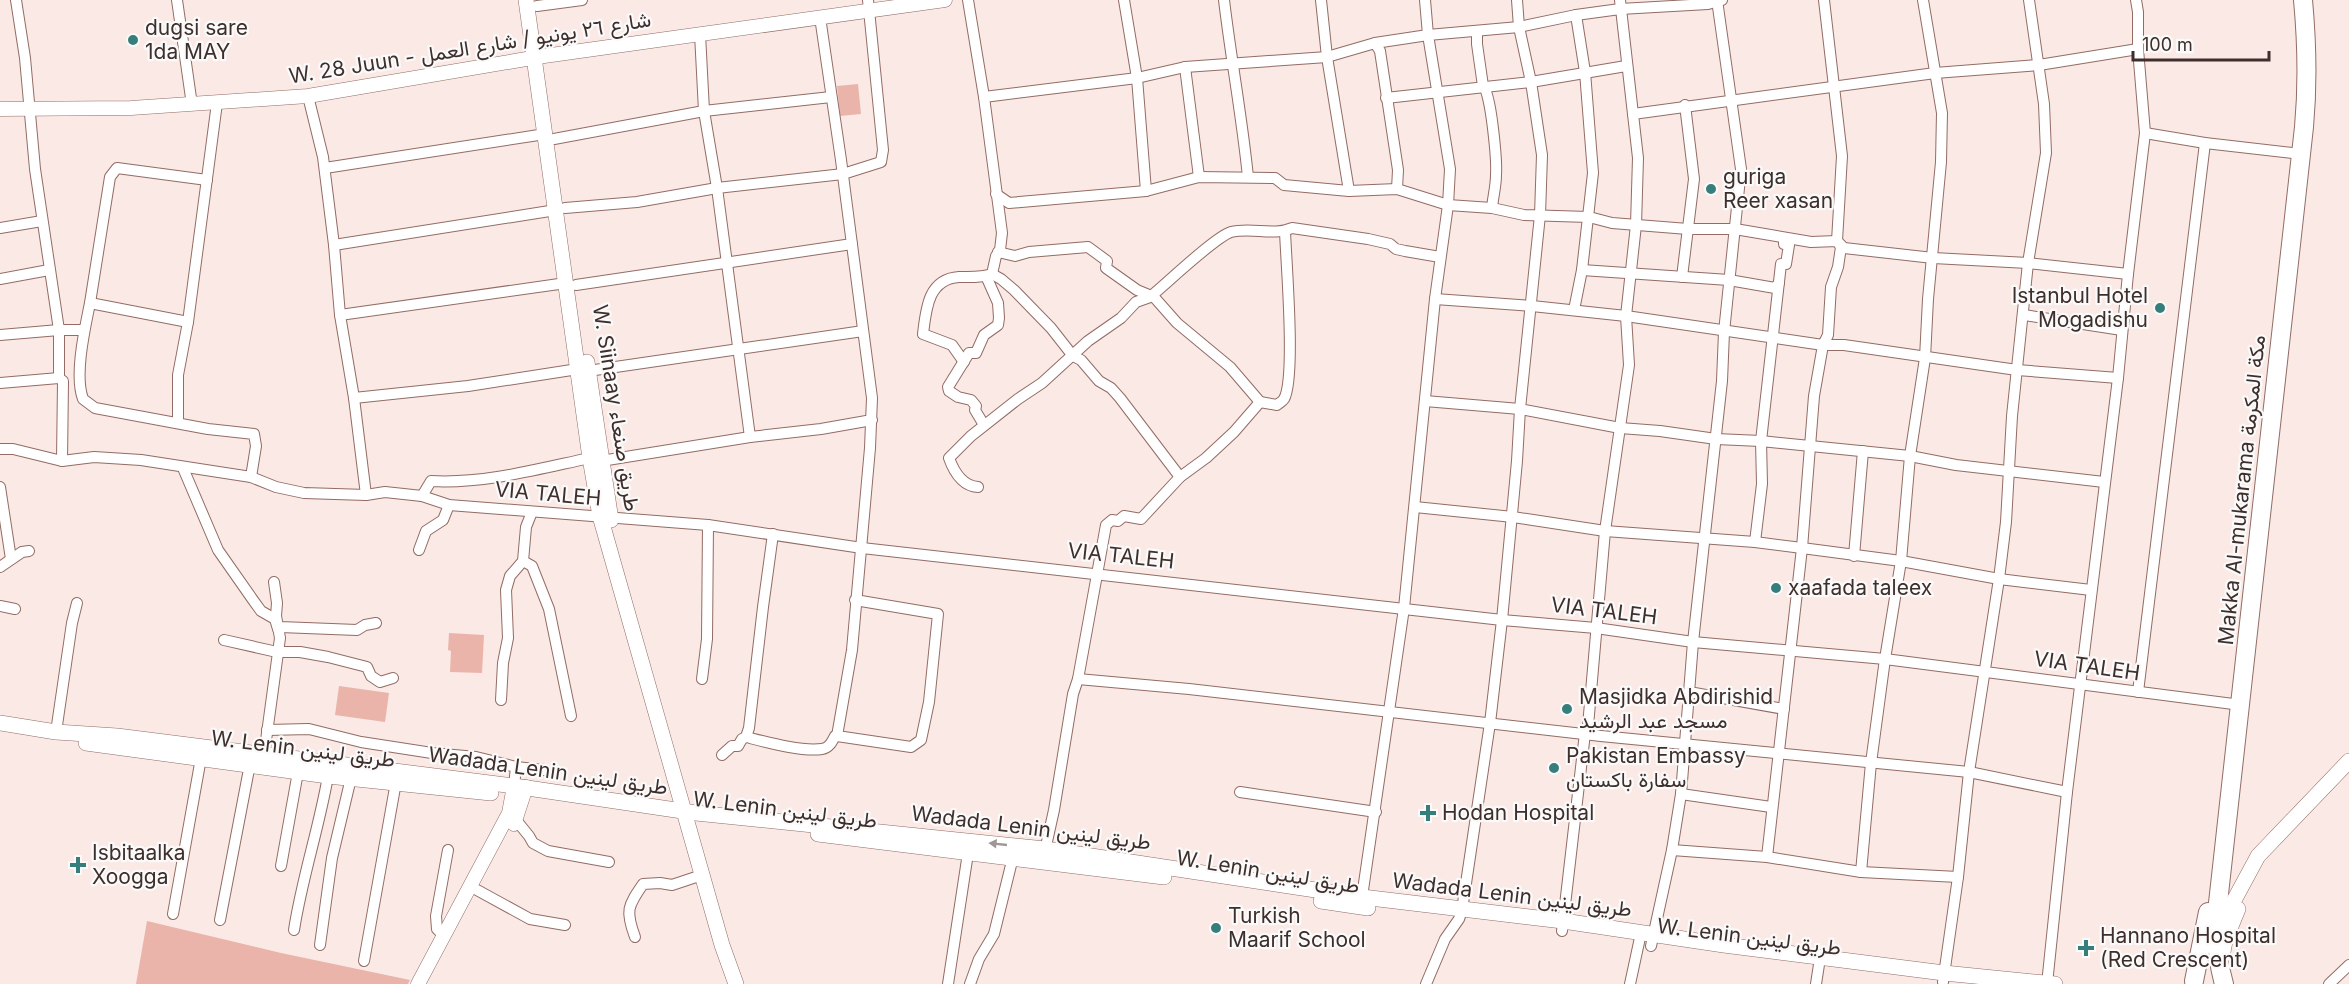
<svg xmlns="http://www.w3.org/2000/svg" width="2349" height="984" viewBox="0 0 2349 984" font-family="Inter,Vazirmatn,sans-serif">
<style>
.green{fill:#eab4aa}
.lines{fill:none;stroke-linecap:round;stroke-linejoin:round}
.minor-casing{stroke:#926c65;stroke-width:12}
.tertiary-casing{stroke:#926c65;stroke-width:15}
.secondary-casing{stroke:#926c65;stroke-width:16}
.trunk-casing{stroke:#926c65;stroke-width:20}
.minor{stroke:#fff;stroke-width:10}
.tertiary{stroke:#fff;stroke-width:14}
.secondary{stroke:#fff;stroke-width:15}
.trunk{stroke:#fff;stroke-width:18}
.oneway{fill:#9f9796}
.poi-dot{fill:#367e7b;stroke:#fafafa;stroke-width:2}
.labels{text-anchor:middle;stroke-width:4.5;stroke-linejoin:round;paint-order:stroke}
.poi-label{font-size:21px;fill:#3f2f2c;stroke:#fafafa;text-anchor:start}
.street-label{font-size:21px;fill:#3f2f2c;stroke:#fafafa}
</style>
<rect width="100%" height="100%" fill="#fae9e5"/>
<g class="green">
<polygon points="858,84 861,114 840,116 837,86"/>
<polygon points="449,633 484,635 482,673 450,672 451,651 448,650"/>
<polygon points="339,686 389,693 385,722 335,715"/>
<polygon points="147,921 281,953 410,980 408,984 136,984"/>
</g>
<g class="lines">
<defs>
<g id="minor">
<polyline points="16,0 25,58 35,169 59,330 59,378 63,381 62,461"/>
<polyline points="177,0 192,105"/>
<polyline points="1124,0 1137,78 1146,191"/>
<path d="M1224,0C1231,59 1242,117 1248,177"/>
<polyline points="1321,0 1327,57 1349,191"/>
<polyline points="537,6 582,0"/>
<path d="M1477,31V44L1483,86C1491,92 1497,161 1496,175C1496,186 1493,197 1492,208"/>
<polyline points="700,34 704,111 717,188 750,437"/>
<polyline points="1375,43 1380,51 1398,170 1397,189"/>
<polyline points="1185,67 1199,177"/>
<polyline points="308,96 323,157 334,245 340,315 354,398 366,495"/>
<polyline points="984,97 1137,78 1185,67 1327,57 1375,43 1428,35 1519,27 1576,15 1620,9 1708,4 1722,0"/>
<polyline points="1386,98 1531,82 1626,66"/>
<polyline points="1633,114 1935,73 2039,65 2138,49"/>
<polyline points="2145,133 2205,143 2301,154"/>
<polyline points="554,139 704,111 831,97"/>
<polyline points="325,168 545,134"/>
<polyline points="996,194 1009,203 1146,191 1199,177 1275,178 1284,185 1349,191 1397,189 1448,205 1492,208 1524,215 1589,217 1612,223 1688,229 1735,229 1811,242 1837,241 1844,248 1933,258 2028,263 2128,274"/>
<polyline points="565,208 637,202 717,188 843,174 881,162 883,150 868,0"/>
<polyline points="0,228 42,221"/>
<polyline points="334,245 556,210"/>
<polyline points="998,252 1015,256 1029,252 1088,247 1107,261 1106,268 1137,290 1154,297 1177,323 1230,367 1260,402 1234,432 1206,458 1180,477 1141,519 1124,516 1118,521 1112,520 1106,525 1078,679 1073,694 1054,810 1044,855"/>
<polyline points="1582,270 1729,280 1775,288 1779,283"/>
<polyline points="992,274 1001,279 1014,290 1051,328 1073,356 1081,360 1099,381 1111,388 1120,398 1180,477"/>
<polyline points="1682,277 1694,179 1685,105"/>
<polyline points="0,279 49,270"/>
<polyline points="576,285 852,244"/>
<polyline points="1435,299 1532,306 1626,316 1823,345 1844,345 2017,370 2118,378"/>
<polyline points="90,303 110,177 117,168 207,180"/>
<polyline points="1574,310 1582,270 1593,173 1585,72 1576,15"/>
<polyline points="340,315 566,283"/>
<polyline points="2024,315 2122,330"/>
<path d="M188,322L90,303C85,328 74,375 83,399L95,408L208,429L254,434L256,446L251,477"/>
<polyline points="0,335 59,330 83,330"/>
<path d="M964,362L952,345L923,334C926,309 928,279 959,277C970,277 981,278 992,274L996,256L1000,250L1002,233L984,97L968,0"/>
<polyline points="588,371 863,331"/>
<polyline points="0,383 59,378"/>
<polyline points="354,398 468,386 578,369"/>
<polyline points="1425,401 1520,409 1620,428 1660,431 1716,439 1761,441 1910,456 1956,465 2104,482"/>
<path d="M1260,402L1277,405C1279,403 1282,402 1284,399C1296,378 1286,261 1285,231"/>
<polyline points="178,422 178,375 188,322 217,103"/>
<polyline points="984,425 975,410 976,406 971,400 958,397 949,391 948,387 969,353 976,353 984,335 998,325 999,318 998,303 986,276"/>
<polyline points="0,449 13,449 62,461 94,457 141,460 251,477 276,487 304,493 366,495 385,492 422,496 449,505 708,525 862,548 1502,620 1596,628 1693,642 1885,659 2241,705"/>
<polyline points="601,461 750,437 821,429 872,420"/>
<polyline points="183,468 218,550 253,600 261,611 275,619 278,629 280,627 357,630 365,625 376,623"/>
<polyline points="0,487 11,559"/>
<path d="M978,487C962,486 954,472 949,458L971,436L1018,399L1042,383L1088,341L1121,318L1136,302L1150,297C1166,284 1215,237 1231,232C1251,227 1274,236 1292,228L1368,239L1390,244L1396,249L1405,251L1440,257"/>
<path d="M422,496L431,481C484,484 538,469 590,458"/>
<polyline points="1415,507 1513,517 1605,531 1755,542 1802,548 1901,561 1999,579 2091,590"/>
<polyline points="1755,542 1762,484 1761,441 1781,264 1786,264 1789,245 1784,244 1784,238"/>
<polyline points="419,550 426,531 443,520 449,505"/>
<polyline points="1854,556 1863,451"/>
<polyline points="523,561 532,566 549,609 571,716"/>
<polyline points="0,567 22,552 29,551"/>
<polyline points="0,606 15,609"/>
<polyline points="224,640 277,652 300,652 328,657 367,667 371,676 380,682 393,678"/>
<polyline points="702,679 707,639 708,525"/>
<polyline points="1078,679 1189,689 1601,736 1969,772 2067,792"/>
<polyline points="1689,692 1784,709"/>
<polyline points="2138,692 2205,143"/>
<polyline points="501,700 503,663 508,638 506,590 510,576 523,561 526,527 532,512"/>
<polyline points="267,730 309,729 361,742 432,753 476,757 516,767 514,786"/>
<polyline points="56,732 72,623 77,603"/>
<polyline points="837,736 911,747 921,740 929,702 938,614 855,600"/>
<path d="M746,737C766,742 802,752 822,749C829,748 832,742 835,736H837L852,650L870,448L872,398L841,160L820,17"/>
<polyline points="264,755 280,638 276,616 277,603 274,582"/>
<polyline points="722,755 732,746 738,746 742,739 746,737 749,728 763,607 773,534"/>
<polyline points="516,767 544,770"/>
<polyline points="1240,792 1376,812"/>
<polyline points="1681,794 1771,807"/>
<polyline points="516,820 529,836 533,843 548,851 609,862"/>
<polyline points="1672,850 1767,857 1861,872 1958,877"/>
<polyline points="1767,857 1802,548 1814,396 1823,345 1828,335 1831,287 1838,267 1841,247 1837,241 1842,156 1824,0"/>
<polyline points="281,866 298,772"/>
<polyline points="1861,872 1871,763 1885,659 1901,561 1910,456 1925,358 1928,299 1941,162 1942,113 1923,0"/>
<polyline points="477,890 530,919 565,925"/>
<polyline points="1362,897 1404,608 1435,299 1448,205 1450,169 1428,35 1425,0"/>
<polyline points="173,914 201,758"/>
<polyline points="220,920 250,764"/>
<path d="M294,930C302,878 319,828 328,776"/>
<polyline points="1562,931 1585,733 1588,726 1605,531 1629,365 1626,316 1636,225 1638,158 1620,0"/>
<polyline points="444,936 437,929 436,916 448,850"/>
<path d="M635,937C625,910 628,906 643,884L660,883L672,885L702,875"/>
<polyline points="320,945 332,858 351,778"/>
<polyline points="1651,946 1672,850 1681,794 1693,642 1722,381 1724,332 1741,169 1717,0"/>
<polyline points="364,961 396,782"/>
<polyline points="1943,982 1958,877 1969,772 1999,579 2006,522 2012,416 2028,263 2046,153 2044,104 2029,0"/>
<polyline points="948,984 968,853"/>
<polyline points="970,984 979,959 994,934 1013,857"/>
<polyline points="1426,984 1445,939 1459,919 1462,910 1490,723 1502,620 1517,461 1520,409 1540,215 1542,155 1531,82 1519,27 1517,0"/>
<polyline points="1630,984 1641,933"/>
<polyline points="1816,984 1820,958"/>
<polyline points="2047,984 2067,792 2118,378 2128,274 2145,133 2138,49 2138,12 2136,0"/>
<polyline points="2329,984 2349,965"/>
</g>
<g id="tertiary">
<polyline points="0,109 131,108 308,96 544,56 945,0"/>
<polyline points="514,824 526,787"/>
<polyline points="418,984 509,813 514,786"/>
</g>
<g id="secondary">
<polyline points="526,0 590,458 600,516 722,945 736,984"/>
<polyline points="587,362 611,520"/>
<polyline points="0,723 56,732 117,736 514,786 696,813 1045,849 1362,897 1563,921 1724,945 1944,973 2055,984"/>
<polyline points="86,743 328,776 491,793"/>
<polyline points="818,834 1164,877"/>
<polyline points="1321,901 1368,908"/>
<polyline points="2218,930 2258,856 2349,761"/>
<polyline points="2222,957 2225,941 2238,909"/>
</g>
<g id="trunk">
<polyline points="2194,981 2208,912"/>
<path d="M2224,984C2217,960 2216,936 2217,912L2304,127C2308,84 2307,43 2303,0"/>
</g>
</defs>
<use href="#minor" class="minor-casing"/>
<use href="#tertiary" class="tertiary-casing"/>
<use href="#secondary" class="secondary-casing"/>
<use href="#trunk" class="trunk-casing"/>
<use href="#minor" class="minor"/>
<use href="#tertiary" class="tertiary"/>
<use href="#secondary" class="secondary"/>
<use href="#trunk" class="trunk"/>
</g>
<defs><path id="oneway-solid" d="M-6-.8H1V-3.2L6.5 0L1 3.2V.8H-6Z" transform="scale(1.5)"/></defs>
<use class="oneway" href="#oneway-solid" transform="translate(998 844) rotate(-174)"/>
<g class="poi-dot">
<circle cx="133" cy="40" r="6"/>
<circle cx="1711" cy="189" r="6"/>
<circle cx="2160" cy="308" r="6"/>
<circle cx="1776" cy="588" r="6"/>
<circle cx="1567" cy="709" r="6"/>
<circle cx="1554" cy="768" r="6"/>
<path d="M1425 804h6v6h6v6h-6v6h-6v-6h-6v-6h6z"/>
<path d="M75 856h6v6h6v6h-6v6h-6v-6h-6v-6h6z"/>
<circle cx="1216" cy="928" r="6"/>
<path d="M2083 939h6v6h6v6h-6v6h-6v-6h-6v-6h6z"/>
</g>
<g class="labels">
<g class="poi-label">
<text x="145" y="35">dugsi sare<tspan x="145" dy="24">1da MAY</tspan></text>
<text x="1723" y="184">guriga<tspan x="1723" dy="24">Reer xasan</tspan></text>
<text x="2148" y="303" text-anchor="end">Istanbul Hotel<tspan x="2148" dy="24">Mogadishu</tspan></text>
<text x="1788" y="595">xaafada taleex</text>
<text x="1579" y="704">Masjidka Abdirishid<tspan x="1579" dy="24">مسجد عبد الرشيد</tspan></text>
<text x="1566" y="763">Pakistan Embassy<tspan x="1566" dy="24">سفارة باكستان</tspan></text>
<text x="1442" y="820">Hodan Hospital</text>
<text x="92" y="860">Isbitaalka<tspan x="92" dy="24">Xoogga</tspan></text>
<text x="1228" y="923">Turkish<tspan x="1228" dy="24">Maarif School</tspan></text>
<text x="2100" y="943">Hannano Hospital<tspan x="2100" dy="24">(Red Crescent)</tspan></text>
</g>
<g class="street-label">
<text transform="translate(470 48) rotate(-9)" y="7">W. 28 Juun - شارع ٢٦ يونيو / شارع العمل</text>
<text transform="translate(616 408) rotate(81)" y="7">W. Siinaay طريق صنعاء</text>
<text transform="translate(2242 490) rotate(-84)" y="7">Makka Al-mukarama مكة المكرمة</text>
<text transform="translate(548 494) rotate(5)" y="7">VIA TALEH</text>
<text transform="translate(1121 556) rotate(6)" y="7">VIA TALEH</text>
<text transform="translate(1604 611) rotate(7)" y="7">VIA TALEH</text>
<text transform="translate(2087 666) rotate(8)" y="7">VIA TALEH</text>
<text transform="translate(303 749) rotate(7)" y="7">W. Lenin طريق لينين</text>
<text transform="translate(548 771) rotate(8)" y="7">Wadada Lenin طريق لينين</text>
<text transform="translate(785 810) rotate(7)" y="7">W. Lenin طريق لينين</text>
<text transform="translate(1031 828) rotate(7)" y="7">Wadada Lenin طريق لينين</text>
<text transform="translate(1268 872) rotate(9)" y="7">W. Lenin طريق لينين</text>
<text transform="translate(1512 895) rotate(7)" y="7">Wadada Lenin طريق لينين</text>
<text transform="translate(1749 937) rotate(7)" y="7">W. Lenin طريق لينين</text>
</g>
</g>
<path d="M2133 51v9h136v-9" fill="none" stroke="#3f2f2c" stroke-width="3"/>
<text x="2142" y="51" font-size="18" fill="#3f2f2c" stroke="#fafafa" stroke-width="4.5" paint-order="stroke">100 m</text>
</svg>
